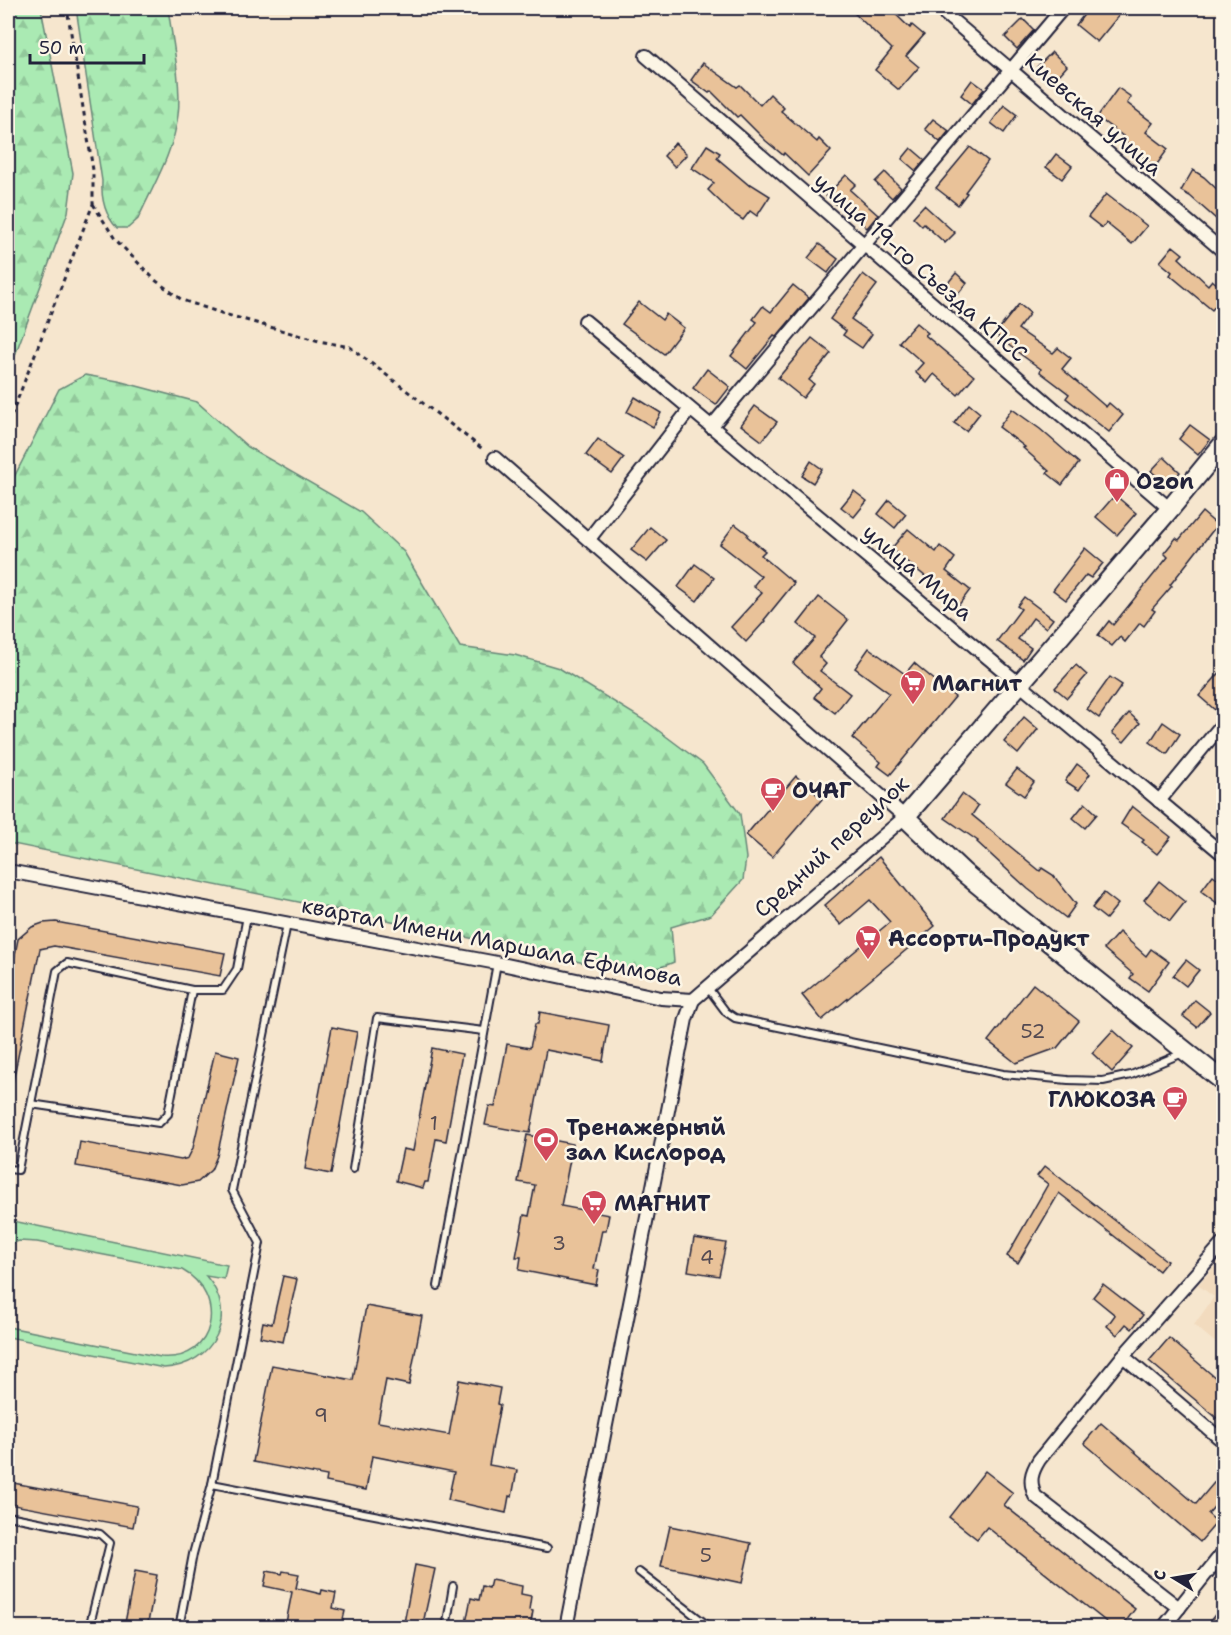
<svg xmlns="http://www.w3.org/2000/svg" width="1231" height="1635" viewBox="0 0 1231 1635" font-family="'Shantell Sans',sans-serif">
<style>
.built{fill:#f2dbbe}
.forest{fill:url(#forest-firs);stroke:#668677;stroke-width:1.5}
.park{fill:#aaeab3;stroke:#668677;stroke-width:1.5}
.building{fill:#e9c299;stroke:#22223b;stroke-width:1.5}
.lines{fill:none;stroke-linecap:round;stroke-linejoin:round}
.lane-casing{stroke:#22223b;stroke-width:10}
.street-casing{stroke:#22223b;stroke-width:16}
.secondary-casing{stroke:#22223b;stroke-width:22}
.path{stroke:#22223b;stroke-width:3;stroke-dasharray:4.5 4.5;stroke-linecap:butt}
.lane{stroke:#fcf5e5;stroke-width:6}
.street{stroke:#fcf5e5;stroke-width:12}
.secondary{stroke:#fcf5e5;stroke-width:18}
.labels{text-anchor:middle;stroke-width:5;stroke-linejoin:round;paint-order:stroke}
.number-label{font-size:20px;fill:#544a52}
.street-label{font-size:22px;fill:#22223b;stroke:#fcf5e5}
.poi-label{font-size:22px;font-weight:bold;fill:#22223b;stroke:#fcf5e5;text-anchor:start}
</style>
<defs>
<pattern id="forest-firs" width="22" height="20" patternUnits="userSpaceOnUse" patternTransform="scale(1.5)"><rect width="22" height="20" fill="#aaeab3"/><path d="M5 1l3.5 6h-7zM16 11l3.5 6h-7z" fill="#92c89b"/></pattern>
</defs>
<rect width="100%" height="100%" fill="#f6e6ce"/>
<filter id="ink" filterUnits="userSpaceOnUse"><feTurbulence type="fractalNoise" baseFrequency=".0167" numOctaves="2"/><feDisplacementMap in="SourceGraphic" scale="12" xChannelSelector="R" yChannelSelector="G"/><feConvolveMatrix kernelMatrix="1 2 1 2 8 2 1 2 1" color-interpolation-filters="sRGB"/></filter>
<g filter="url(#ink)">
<polygon class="built" points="1223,1258 1223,1349 1194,1325 1214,1297 1198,1285"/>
<g class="forest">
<polygon points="8,8 41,8 73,173 68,212 8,374"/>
<path d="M76,8H168C172,38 182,85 178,115C174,151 153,186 138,219L128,228H117C105,215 101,198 102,181Z"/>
<path d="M85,375L118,381L197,402L248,447L361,512L404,552L460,647L515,655L559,668L647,722L703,764L740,814L746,858L743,880L711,915L671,927L674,962C652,972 635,972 612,969L387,920L8,843V489L59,389Z"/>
</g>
<path class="park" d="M8,1220L227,1265L224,1279L206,1276C240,1315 214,1365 164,1368L8,1337V1327L161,1357C216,1362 228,1295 182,1270L37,1242L19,1241L8,1245Z"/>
<g class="building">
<polygon points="849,8 889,8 910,28 912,25 924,35 906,56 919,67 899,90 875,70 892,49"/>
<polygon points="1089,8 1125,8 1097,42 1076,25"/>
<polygon points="1023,19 1034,30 1017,49 1005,37"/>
<polygon points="1052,52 1067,66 1053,82 1037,67"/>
<polygon points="703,63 737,87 740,85 760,105 770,94 784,108 781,111 817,142 819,139 831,151 808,176 784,153 783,155 766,141 740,115 737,117 711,91 709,93 691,80"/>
<polygon points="972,80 984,89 972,104 961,95"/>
<polygon points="1118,88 1131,97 1127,103 1153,123 1146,132 1168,149 1155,167 1121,138 1123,136 1097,117"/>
<polygon points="1004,105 1017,115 1004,133 991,123"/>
<polygon points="933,119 949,131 940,142 925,129"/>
<polygon points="675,143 687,154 675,167 664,156"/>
<polygon points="707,145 720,153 717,158 750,186 751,184 770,196 757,216 750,211 743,220 732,213 708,190 714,183 692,168"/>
<polygon points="970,147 988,161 965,192 967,193 958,205 936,188"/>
<polygon points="911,148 925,160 916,171 902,159"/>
<polygon points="1056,154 1072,166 1062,179 1046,167"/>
<polygon points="1193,170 1204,177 1224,196 1224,226 1190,196 1181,191"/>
<polygon points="885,172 901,188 892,198 875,182"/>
<polygon points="846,175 856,184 850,190 878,215 867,228 839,203 837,205 826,196"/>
<polygon points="1106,194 1147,226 1132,244 1106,223 1102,228 1088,217"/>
<polygon points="924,205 955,233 945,243 924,224 922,226 913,217"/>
<polygon points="819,244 838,259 828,273 808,258"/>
<polygon points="1173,246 1183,254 1179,258 1208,285 1212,280 1224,290 1224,295 1212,310 1170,275 1172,272 1160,262"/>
<polygon points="956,273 967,283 954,299 943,289"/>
<polygon points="863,274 877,285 851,319 872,334 862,348 843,335 846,331 830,319"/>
<polygon points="793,285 809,298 776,337 774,336 747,369 731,356 757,322 753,319 763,306 771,312"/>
<polygon points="639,302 662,320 666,314 684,328 664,354 622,324"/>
<polygon points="1019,304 1030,313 1018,329 1053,353 1058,348 1071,358 1062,369 1106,407 1109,403 1123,415 1109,432 1066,398 1069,394 1040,372 1041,369 1016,351 995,334"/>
<polygon points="916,323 928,333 925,335 974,376 958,395 934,374 927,383 915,372 923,363 899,342"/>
<polygon points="812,338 831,353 809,380 814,384 803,398 778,378"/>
<polygon points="707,369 730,387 716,405 693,388"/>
<polygon points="635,397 661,413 653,427 627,412"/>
<polygon points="969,404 980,413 966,431 954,423"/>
<polygon points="755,406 777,422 762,441 741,425"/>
<polygon points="1012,409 1040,429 1079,463 1062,485 1047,473 1049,471 1023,448 1025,447 999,427"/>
<polygon points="1190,425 1210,440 1198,455 1179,439"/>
<polygon points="598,439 624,458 612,474 586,455"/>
<polygon points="1164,457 1180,472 1168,486 1151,471"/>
<polygon points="811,461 822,469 813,483 802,476"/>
<polygon points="854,491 867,501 854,517 841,507"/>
<polygon points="1115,495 1136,513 1117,535 1096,517"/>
<polygon points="889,500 906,514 895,528 878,514"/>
<polygon points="1202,512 1217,525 1170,585 1172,586 1152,609 1155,611 1144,626 1140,623 1125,642 1120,637 1112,646 1098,635 1109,621 1113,625 1168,557 1164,553 1176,538 1179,540"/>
<polygon points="735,524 748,534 747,536 765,551 761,555 794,583 764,620 765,621 746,642 731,627 762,593 753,586 761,576 720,544"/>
<polygon points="650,527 666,540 647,562 631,550"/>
<polygon points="908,529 936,552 940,546 955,558 946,571 970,590 958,606 944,596 946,593 891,549"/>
<polygon points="1085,548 1103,563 1091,578 1086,575 1066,600 1053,590"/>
<polygon points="695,564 714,578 697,601 678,587"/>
<polygon points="819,597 848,620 819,657 826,664 820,671 850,694 835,713 814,697 821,688 793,663 815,638 798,624"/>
<polygon points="1024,597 1053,619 1046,628 1033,618 1018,639 1031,648 1023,660 997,641 1021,609 1017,606"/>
<polygon points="869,648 905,674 914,663 955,697 890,775 878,766 881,762 852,738 889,693 855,668"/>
<polygon points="1076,665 1087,675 1067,698 1055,688"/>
<polygon points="1224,668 1224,701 1215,710 1199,696"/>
<polygon points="1110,677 1122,685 1099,718 1087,709"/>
<polygon points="1129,713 1140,723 1124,742 1112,733"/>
<polygon points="1024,717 1038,729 1018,754 1004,742"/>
<polygon points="1163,722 1180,734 1167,754 1150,742"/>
<polygon points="1077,764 1090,774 1079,790 1065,781"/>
<polygon points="1017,769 1034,782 1024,796 1006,783"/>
<polygon points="796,776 822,799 772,857 746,835"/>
<polygon points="962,794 978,806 972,815 1040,871 1042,868 1053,875 1076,904 1066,918 1028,889 977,842 978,841 945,818"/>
<polygon points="1085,803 1097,814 1085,828 1073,818"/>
<polygon points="1132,806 1171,837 1157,854 1142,842 1144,840 1121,824"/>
<polygon points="879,857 935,926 822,1020 802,995 890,922 870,900 841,925 824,906"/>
<polygon points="1213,875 1224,883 1224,894 1217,903 1201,891"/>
<polygon points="1159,881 1185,902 1170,921 1144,900"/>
<polygon points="1104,893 1118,904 1106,919 1092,908"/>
<polygon points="56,922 225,953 220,976 54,946 40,949 13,1081 8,1080 8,990 18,939 32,927 43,923"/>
<polygon points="1119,932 1146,956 1151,949 1169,962 1148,991 1130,978 1133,974 1104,949"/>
<polygon points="1186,960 1199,970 1186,986 1173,976"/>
<polygon points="1033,984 1079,1021 1057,1048 1016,1063 988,1041"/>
<polygon points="1195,1000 1210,1012 1197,1027 1183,1016"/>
<polygon points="540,1012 609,1025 603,1061 546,1050 530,1133 485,1125 489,1106 495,1107 507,1044 530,1048 535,1024 538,1024"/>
<polygon points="332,1027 357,1032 331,1174 305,1169"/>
<polygon points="1113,1030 1133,1048 1112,1072 1092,1053"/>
<polygon points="432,1048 462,1054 446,1141 436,1139 428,1182 425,1182 423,1188 396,1181 403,1149 413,1151"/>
<polygon points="215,1051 239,1057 217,1156 211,1170 198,1182 182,1185 76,1166 80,1142 181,1160 188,1158 193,1148"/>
<polygon points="527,1135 573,1144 561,1206 609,1215 606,1230 602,1230 594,1269 599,1270 596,1285 519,1270 521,1257 516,1257 524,1215 529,1216 535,1185 518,1182"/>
<polygon points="1045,1166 1167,1261 1159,1271 1059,1193 1018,1263 1007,1256 1048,1184 1037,1176"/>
<polygon points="694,1238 726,1243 719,1276 688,1271"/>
<polygon points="283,1276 297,1279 283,1342 260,1337 263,1322 272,1324"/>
<polygon points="1103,1284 1143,1315 1132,1329 1126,1324 1117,1335 1107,1326 1115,1315 1093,1297"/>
<polygon points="366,1306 422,1316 409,1385 386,1380 378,1422 449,1435 459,1380 500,1388 497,1404 500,1405 489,1465 517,1470 512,1497 509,1496 506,1513 448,1500 454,1472 372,1456 366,1490 326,1482 327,1476 253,1462 272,1365 353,1380"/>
<polygon points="1169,1338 1224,1385 1224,1424 1149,1361"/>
<polygon points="1101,1423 1196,1504 1224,1471 1224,1495 1208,1514 1217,1522 1200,1542 1084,1443"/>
<polygon points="985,1471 1013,1493 1004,1505 1135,1609 1121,1628 1114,1628 987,1527 977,1539 949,1517"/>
<polygon points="8,1482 137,1506 133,1527 8,1504"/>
<polygon points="670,1526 751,1543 742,1583 661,1566"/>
<polygon points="415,1565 435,1569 422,1628 403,1628"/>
<polygon points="135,1571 157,1575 147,1628 124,1628"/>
<polygon points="267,1571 282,1574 283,1571 299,1574 296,1588 321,1594 322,1590 336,1593 333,1608 345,1611 341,1628 285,1628 292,1592 264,1586"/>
<polygon points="491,1580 522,1586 521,1594 531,1596 529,1610 533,1611 530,1628 465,1628 471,1598 479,1600 482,1586 489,1588"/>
<polygon points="1224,1604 1224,1628 1204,1628"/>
</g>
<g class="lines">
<defs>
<g id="lane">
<polyline points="708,988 726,1012 735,1018 1003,1074 1068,1080 1103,1081 1131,1075 1183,1053"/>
<polyline points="31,1104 159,1123 168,1114 192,990"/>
<polyline points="8,1169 18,1170 57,971 67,963 192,990 223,990 237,969 247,916"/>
<polyline points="353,1169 377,1018 484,1031"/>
<polyline points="438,1286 497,963"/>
<polyline points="212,1484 547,1548"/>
<polyline points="8,1516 100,1534 110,1543 89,1628"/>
<polyline points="639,1572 711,1628"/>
<polyline points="179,1628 193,1554 212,1484 260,1243 232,1190 287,924"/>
<polyline points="446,1628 453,1586"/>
</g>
<g id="street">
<polyline points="938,8 1224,252"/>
<polyline points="646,56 1170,509"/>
<polyline points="585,321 1224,855"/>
<polyline points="711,427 1063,8"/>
<polyline points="495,458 905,817 693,1000 686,1019 566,1628"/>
<polyline points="589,539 690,409"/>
<polyline points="1159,801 1224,722"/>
<polyline points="8,871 497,963 661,998 693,1000"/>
<polyline points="1123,1356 1224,1442"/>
<path d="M1179,1608L1035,1496C1029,1481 1031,1473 1039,1460L1123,1356L1224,1242"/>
<polyline points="1163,1628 1224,1551"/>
</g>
<polyline id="secondary" points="1224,443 1170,509 905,817 964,873 1003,905 1224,1082"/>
</defs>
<use href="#lane" class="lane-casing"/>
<use href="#street" class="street-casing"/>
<use href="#secondary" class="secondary-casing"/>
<g class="path">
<polyline points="93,204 115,239 155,280 182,300 221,313 319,341 350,347 484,450"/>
<polyline points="8,424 93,204 93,170 67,8"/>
</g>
<use href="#lane" class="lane"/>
<use href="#street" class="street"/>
<use href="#secondary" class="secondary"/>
</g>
</g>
<defs>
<symbol id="shop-pin" viewBox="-11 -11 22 30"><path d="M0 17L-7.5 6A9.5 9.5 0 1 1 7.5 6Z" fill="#d1495b" stroke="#fcf5e5"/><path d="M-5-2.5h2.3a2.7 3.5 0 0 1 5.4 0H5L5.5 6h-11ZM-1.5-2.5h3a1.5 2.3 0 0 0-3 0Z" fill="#fff"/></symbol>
<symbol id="supermarket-pin" viewBox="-11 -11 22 30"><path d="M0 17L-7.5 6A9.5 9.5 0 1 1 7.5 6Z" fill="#d1495b" stroke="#fcf5e5"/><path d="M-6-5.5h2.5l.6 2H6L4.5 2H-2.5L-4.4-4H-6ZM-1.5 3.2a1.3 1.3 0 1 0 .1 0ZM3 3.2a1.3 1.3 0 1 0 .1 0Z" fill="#fff"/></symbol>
<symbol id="cafe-pin" viewBox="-11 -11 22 30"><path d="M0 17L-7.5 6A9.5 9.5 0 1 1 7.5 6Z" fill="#d1495b" stroke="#fcf5e5"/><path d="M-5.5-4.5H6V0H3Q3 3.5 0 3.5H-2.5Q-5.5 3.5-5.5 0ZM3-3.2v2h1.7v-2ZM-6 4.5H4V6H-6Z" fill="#fff"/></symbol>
<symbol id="stadium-pin" viewBox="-11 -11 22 30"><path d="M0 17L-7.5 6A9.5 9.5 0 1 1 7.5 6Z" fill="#d1495b" stroke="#fcf5e5"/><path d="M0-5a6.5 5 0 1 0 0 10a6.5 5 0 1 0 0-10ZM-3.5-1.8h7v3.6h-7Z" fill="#fff"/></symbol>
</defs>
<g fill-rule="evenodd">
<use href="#shop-pin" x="1102" y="466" width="30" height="40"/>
<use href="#supermarket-pin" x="898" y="668" width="30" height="40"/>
<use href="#cafe-pin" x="758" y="775" width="30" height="40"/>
<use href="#supermarket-pin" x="853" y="923" width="30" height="40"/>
<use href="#cafe-pin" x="1160" y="1084" width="30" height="40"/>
<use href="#stadium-pin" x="531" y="1125" width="30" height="40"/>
<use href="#supermarket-pin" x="579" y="1188" width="30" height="40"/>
</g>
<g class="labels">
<g class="number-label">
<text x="1033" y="1038">52</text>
<text x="434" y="1130">1</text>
<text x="559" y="1250">3</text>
<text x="707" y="1264">4</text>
<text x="321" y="1422">9</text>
<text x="706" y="1562">5</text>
</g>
<g class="street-label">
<text transform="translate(1094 114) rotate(41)" y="8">Киевская улица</text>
<text transform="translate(921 267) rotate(41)" y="8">улица 19-го Съезда КПСС</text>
<text transform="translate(918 572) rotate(40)" y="8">улица Мира</text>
<text transform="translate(831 846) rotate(-42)" y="8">Средний переулок</text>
<text transform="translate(492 941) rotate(11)" y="8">квартал Имени Маршала Ефимова</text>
</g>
<g class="poi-label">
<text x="1136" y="489">Ozon</text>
<text x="932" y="691">Магнит</text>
<text x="792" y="798">ОЧАГ</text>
<text x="888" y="946">Ассорти-Продукт</text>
<text x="1156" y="1107" text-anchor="end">ГЛЮКОЗА</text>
<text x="566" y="1135">Тренажерный<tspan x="566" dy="25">зал Кислород</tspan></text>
<text x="614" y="1211">МАГНИТ</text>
</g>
</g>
<rect width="1231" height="1635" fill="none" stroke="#fcf5e5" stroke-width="30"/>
<rect x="15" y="15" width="1201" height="1605" fill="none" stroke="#22223b" stroke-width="2" filter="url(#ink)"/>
<g transform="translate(1174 1578) rotate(281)" stroke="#fcf5e5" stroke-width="4.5" paint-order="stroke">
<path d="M0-4.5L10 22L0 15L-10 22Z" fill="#22223b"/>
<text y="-9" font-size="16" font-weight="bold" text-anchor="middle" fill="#22223b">С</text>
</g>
<path d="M30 54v9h114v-9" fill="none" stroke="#22223b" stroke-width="3"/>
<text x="39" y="54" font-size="18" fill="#22223b" stroke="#fcf5e5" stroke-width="4.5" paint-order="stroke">50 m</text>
</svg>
